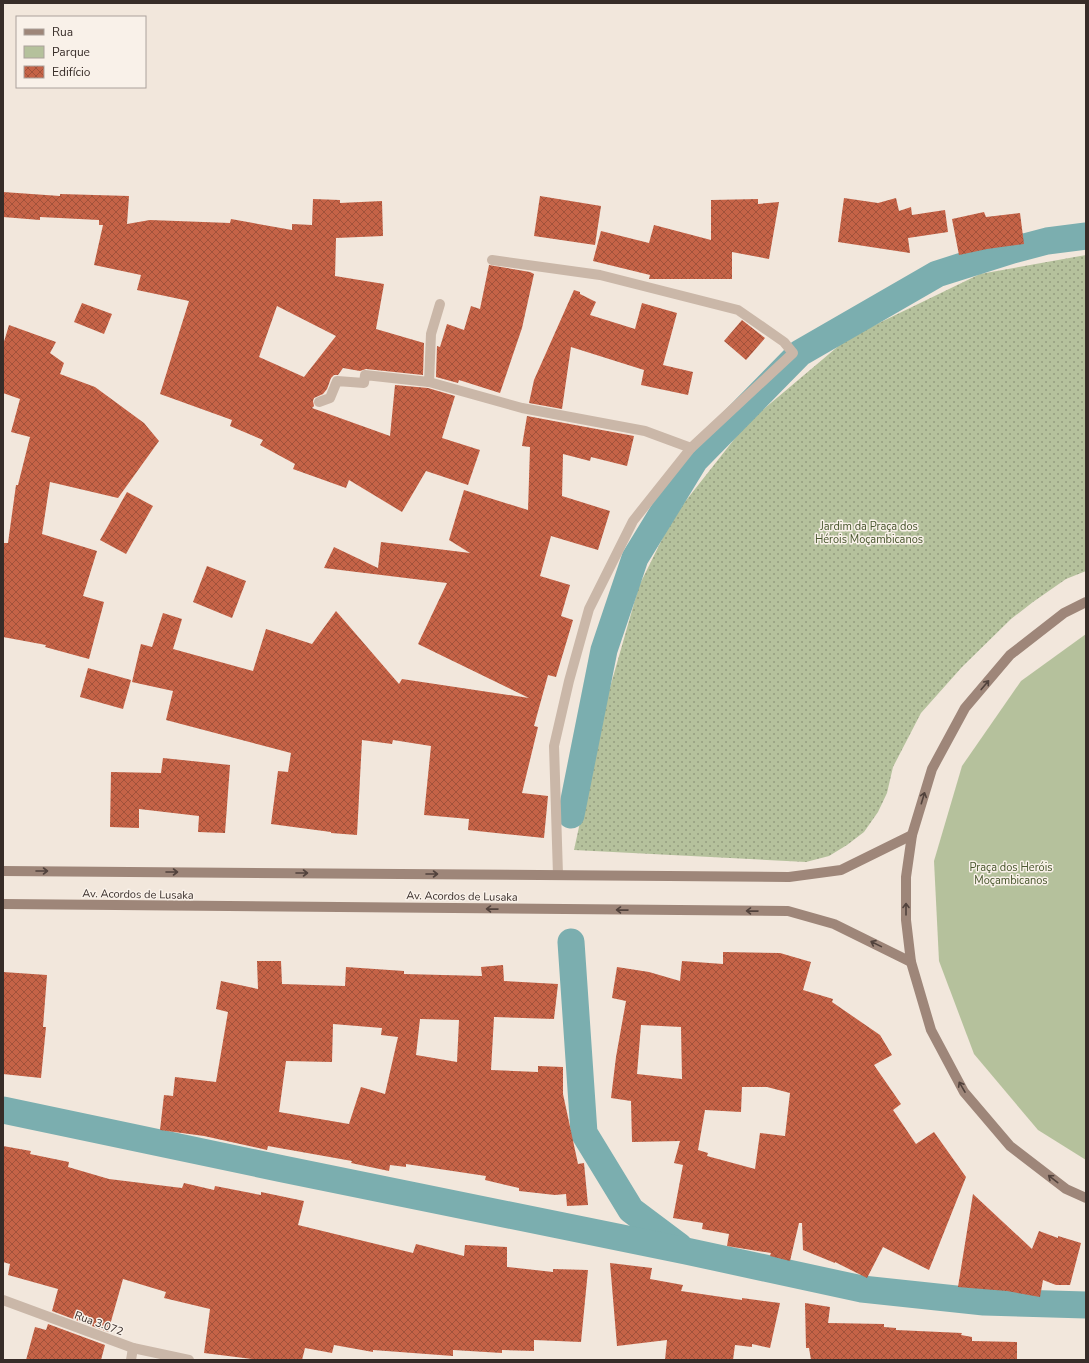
<svg xmlns="http://www.w3.org/2000/svg" width="1089" height="1363" viewBox="0 0 1089 1363" font-family="'Nunito Sans',sans-serif">
<style>
.park{fill:#b5c19c}
.garden{fill:url(#garden-dots)}
.lines{fill:none;stroke-linecap:round;stroke-linejoin:round}
.canal{stroke:#7baeaf;stroke-width:27}
.building{fill:url(#building-cross-hatch);fill-rule:evenodd}
.minor{stroke:#cab7a8;stroke-width:10}
.secondary{stroke:#9e8679;stroke-width:10}
.oneway{stroke:#51423c}
.labels{text-anchor:middle;stroke-width:3;stroke-linejoin:round;paint-order:stroke}
.park-label{font-size:11px;fill:#47552c;stroke:#f9f1e9}
.street-label{font-size:11px;fill:#372c28;stroke:#f9f1e9}
</style>
<defs>
<pattern id="garden-dots" width="8" height="8" patternUnits="userSpaceOnUse"><rect width="8" height="8" fill="#b5c19c"/><path d="M2 2h.1M6 6h.1" fill="none" stroke="#949d7f" stroke-width="1.8" stroke-linecap="round"/></pattern>
<pattern id="building-cross-hatch" width="8" height="8" patternUnits="userSpaceOnUse"><rect width="8" height="8" fill="#c56347"/><path d="M0 0l8 8M0 8l8-8" fill="none" stroke="#a1523b"/></pattern>
</defs>
<rect width="100%" height="100%" fill="#f2e7dc"/>
<polygon class="park" points="1086,634 1086,1160 1038,1130 974,1054 939,961 934,861 962,766 1021,681"/>
<polygon class="garden" points="1086,255 1086,571 1066,579 1033,602 1011,619 962,667 921,713 893,767 887,793 878,812 864,832 847,845 829,856 806,862 574,850 607,698 639,586 673,517 747,423 848,338 980,274"/>
<g class="lines">
<g class="canal">
<polyline points="571,815 604,650 635,558 695,460 800,353 937,274 1013,250 1047,241 1086,236"/>
<polyline points="571,942 584,1133 631,1210 679,1246"/>
<polyline points="3,1110 283,1169 686,1251 862,1289 984,1302 1086,1305"/>
</g>
</g>
<g class="building">
<path d="M3,192L60,196V194L129,196L127,224L150,220L230,223L231,219L292,230V224L312,225L313,199L340,200V203L382,201L383,236L336,238L335,276L384,284L376,329L424,343L423,375L366,369L360,371L343,368L338,375H334L331,378L327,389L323,394L314,398L313,401L314,406L312,408L390,436L395,385L428,388L455,396L442,438L480,450L468,485L426,471L402,512L349,480L346,488L293,469L295,464L260,445L263,440L230,426L232,420L160,394L189,301L137,290L141,275L94,265L103,225H99V220L40,217V220L3,217ZM277,306L336,336L304,377L259,357Z"/>
<polygon points="540,196 601,206 595,245 534,236"/>
<polygon points="844,198 878,203 896,198 899,211 911,207 912,215 945,210 948,232 908,238 910,253 838,242"/>
<polygon points="758,199 758,204 779,202 769,259 732,252 732,279 649,279 650,275 593,261 601,231 649,243 654,225 711,240 711,200"/>
<polygon points="984,212 986,217 1020,213 1024,244 987,249 959,255 952,219"/>
<polygon points="489,265 530,272 534,274 522,328 500,393 459,380 458,383 436,377 437,346 440,347 447,324 464,330 471,306 480,309"/>
<polygon points="574,290 580,292 580,294 596,302 590,315 635,329 642,303 677,313 663,365 693,372 688,395 641,385 644,370 571,347 562,409 529,403 534,380"/>
<polygon points="82,303 112,314 104,334 74,322"/>
<polygon points="742,320 765,338 746,360 724,341"/>
<polygon points="9,325 56,342 50,353 64,363 60,374 95,387 144,423 159,441 118,498 50,482 42,534 97,551 83,596 104,602 89,659 45,647 46,645 3,637 3,543 8,543 16,485 18,485 30,437 11,432 20,399 3,393 3,345"/>
<polygon points="527,416 634,436 627,466 591,457 590,461 563,454 562,496 610,511 598,550 551,536 540,576 570,585 561,616 573,620 556,677 548,675 534,726 538,727 522,793 548,796 544,838 468,830 469,819 424,815 431,746 393,740 392,744 362,740 357,835 331,833 331,832 271,824 278,771 288,772 291,753 166,720 173,691 132,682 141,644 152,647 163,613 182,619 173,649 253,671 266,629 312,644 336,611 399,684 402,679 529,698 418,644 447,583 324,568 334,547 378,568 381,542 470,553 449,540 464,490 528,510 530,447 522,446"/>
<polygon points="127,492 153,506 126,554 100,540"/>
<polygon points="207,566 246,581 232,618 193,602"/>
<polygon points="88,668 131,680 123,709 80,697"/>
<polygon points="163,758 230,765 225,833 198,832 199,816 139,809 139,828 110,827 111,772 161,773"/>
<path d="M723,952L780,953L811,962L803,990L833,999L832,1002L880,1035L892,1055L874,1065L901,1104L893,1110L916,1144L934,1132L966,1177L929,1270L883,1247L867,1278L835,1262V1263L803,1250L802,1223H799L790,1261L770,1256L771,1253L727,1246L729,1234L702,1229L703,1223L673,1218L683,1165L674,1163L680,1141L632,1142L631,1101L611,1098L616,1057L626,1001L612,998L617,967L649,972L680,981L682,961L723,964ZM641,1025L681,1027L682,1079L637,1074ZM742,1087H767L790,1093L785,1136L760,1133L755,1169L707,1156L708,1153L698,1150L705,1110L741,1112Z"/>
<path d="M257,961H281L282,984L345,986L346,967L404,971V974L482,976L481,967L503,965L504,981L558,984L554,1019L494,1017L491,1070L538,1072V1066L563,1067V1094L578,1164L584,1163L588,1205L567,1206L566,1194L555,1195L519,1191V1188L485,1180L486,1176L406,1164V1167L390,1165L389,1171L351,1163L352,1161L268,1146L267,1150L204,1136L160,1130L164,1095L173,1096L175,1077L216,1082L228,1012L216,1009L221,981L258,989ZM420,1019L459,1020L457,1062L416,1055ZM333,1024L382,1028L381,1035L398,1037L385,1094L361,1087L349,1124L279,1112L286,1061L332,1062Z"/>
<polygon points="3,972 47,975 43,1027 46,1027 41,1078 3,1074"/>
<polygon points="3,1146 31,1151 30,1154 69,1162 68,1167 109,1179 182,1188 184,1183 214,1190 215,1186 261,1195 261,1192 304,1201 298,1225 413,1253 416,1244 464,1256 465,1245 507,1247 507,1267 553,1272 553,1269 588,1270 581,1342 534,1340 534,1351 502,1350 502,1353 453,1350 453,1356 373,1350 373,1352 334,1345 332,1353 305,1348 302,1360 260,1360 204,1353 210,1309 164,1298 166,1292 123,1279 108,1332 52,1311 58,1289 8,1275 10,1264 3,1262"/>
<polygon points="973,1194 1032,1249 1039,1231 1058,1238 1058,1236 1081,1243 1070,1285 1056,1285 1043,1280 1040,1297 1007,1291 958,1287"/>
<polygon points="610,1263 652,1268 650,1279 683,1285 681,1291 742,1300 742,1298 780,1303 770,1348 752,1344 752,1347 735,1345 733,1360 665,1360 667,1340 617,1346"/>
<polygon points="805,1303 830,1307 828,1323 884,1324 884,1327 896,1328 896,1330 962,1333 961,1335 972,1337 972,1341 1017,1342 1017,1360 811,1360 809,1348 806,1348"/>
<polygon points="48,1324 105,1345 101,1360 26,1360 35,1327 46,1330"/>
</g>
<g class="lines">
<g class="minor">
<polyline points="492,260 600,275 738,310 784,342 793,353 691,448 633,521 589,609 569,681 554,746 558,875"/>
<polyline points="429,382 431,334 440,304"/>
<polyline points="319,402 330,398 337,381 364,383 365,375 429,382 522,408 645,431 691,448"/>
<polyline points="3,1300 133,1348 189,1360"/>
<polyline points="131,1360 133,1348"/>
</g>
<g class="secondary">
<polyline points="1086,602 1064,613 1010,655 965,708 932,769 912,835 906,877 906,920 911,962 931,1030 964,1092 1010,1146 1066,1189 1086,1198"/>
<polyline points="3,871 789,877 841,870 912,835"/>
<polyline points="3,904 788,911 834,924 911,962"/>
</g>
</g>
<defs><path id="oneway-shaft" d="M-6 0H5M1.5-3L5.5 0L1.5 3" fill="none" stroke-width="1.6" stroke-linecap="round" stroke-linejoin="round"/></defs>
<g class="oneway">
<use href="#oneway-shaft" transform="translate(985 685) rotate(-50)"/>
<use href="#oneway-shaft" transform="translate(923 798) rotate(-73)"/>
<use href="#oneway-shaft" transform="translate(42 871)"/>
<use href="#oneway-shaft" transform="translate(172 872)"/>
<use href="#oneway-shaft" transform="translate(302 873)"/>
<use href="#oneway-shaft" transform="translate(432 874)"/>
<use href="#oneway-shaft" transform="translate(492 909) rotate(-179)"/>
<use href="#oneway-shaft" transform="translate(906 909) rotate(-90)"/>
<use href="#oneway-shaft" transform="translate(622 910) rotate(-179)"/>
<use href="#oneway-shaft" transform="translate(752 911) rotate(-179)"/>
<use href="#oneway-shaft" transform="translate(876 944) rotate(-154)"/>
<use href="#oneway-shaft" transform="translate(962 1087) rotate(-120)"/>
<use href="#oneway-shaft" transform="translate(1053 1179) rotate(-142)"/>
</g>
<g class="labels">
<g class="park-label">
<text x="869" y="530">Jardim da Praça dos<tspan x="869" dy="13">Hérois Moçambicanos</tspan></text>
<text x="1011" y="871">Praça dos Heróis<tspan x="1011" dy="13">Moçambicanos</tspan></text>
</g>
<g class="street-label">
<text transform="translate(138 894) rotate(1)" y="4">Av. Acordos de Lusaka</text>
<text transform="translate(462 896) rotate(1)" y="4">Av. Acordos de Lusaka</text>
<text transform="translate(99 1323) rotate(20)" y="4">Rua 3.072</text>
</g>
</g>
<rect width="1089" height="1363" fill="none" stroke="#372c28" stroke-width="8"/>
<rect x="16" y="16" width="130" height="72" fill="#f9f1e9" stroke="#aba29c"/>
<rect x="24" y="29" width="20" height="6" fill="#9e8679" stroke="#aba29c"/>
<text x="52" y="36" font-size="12" fill="#372c28">Rua</text>
<rect x="24" y="46" width="20" height="12" fill="#b5c19c" stroke="#aba29c"/>
<text x="52" y="56" font-size="12" fill="#372c28">Parque</text>
<rect x="24" y="66" width="20" height="12" fill="url(#building-cross-hatch)" stroke="#aba29c"/>
<text x="52" y="76" font-size="12" fill="#372c28">Edifício</text>
</svg>
